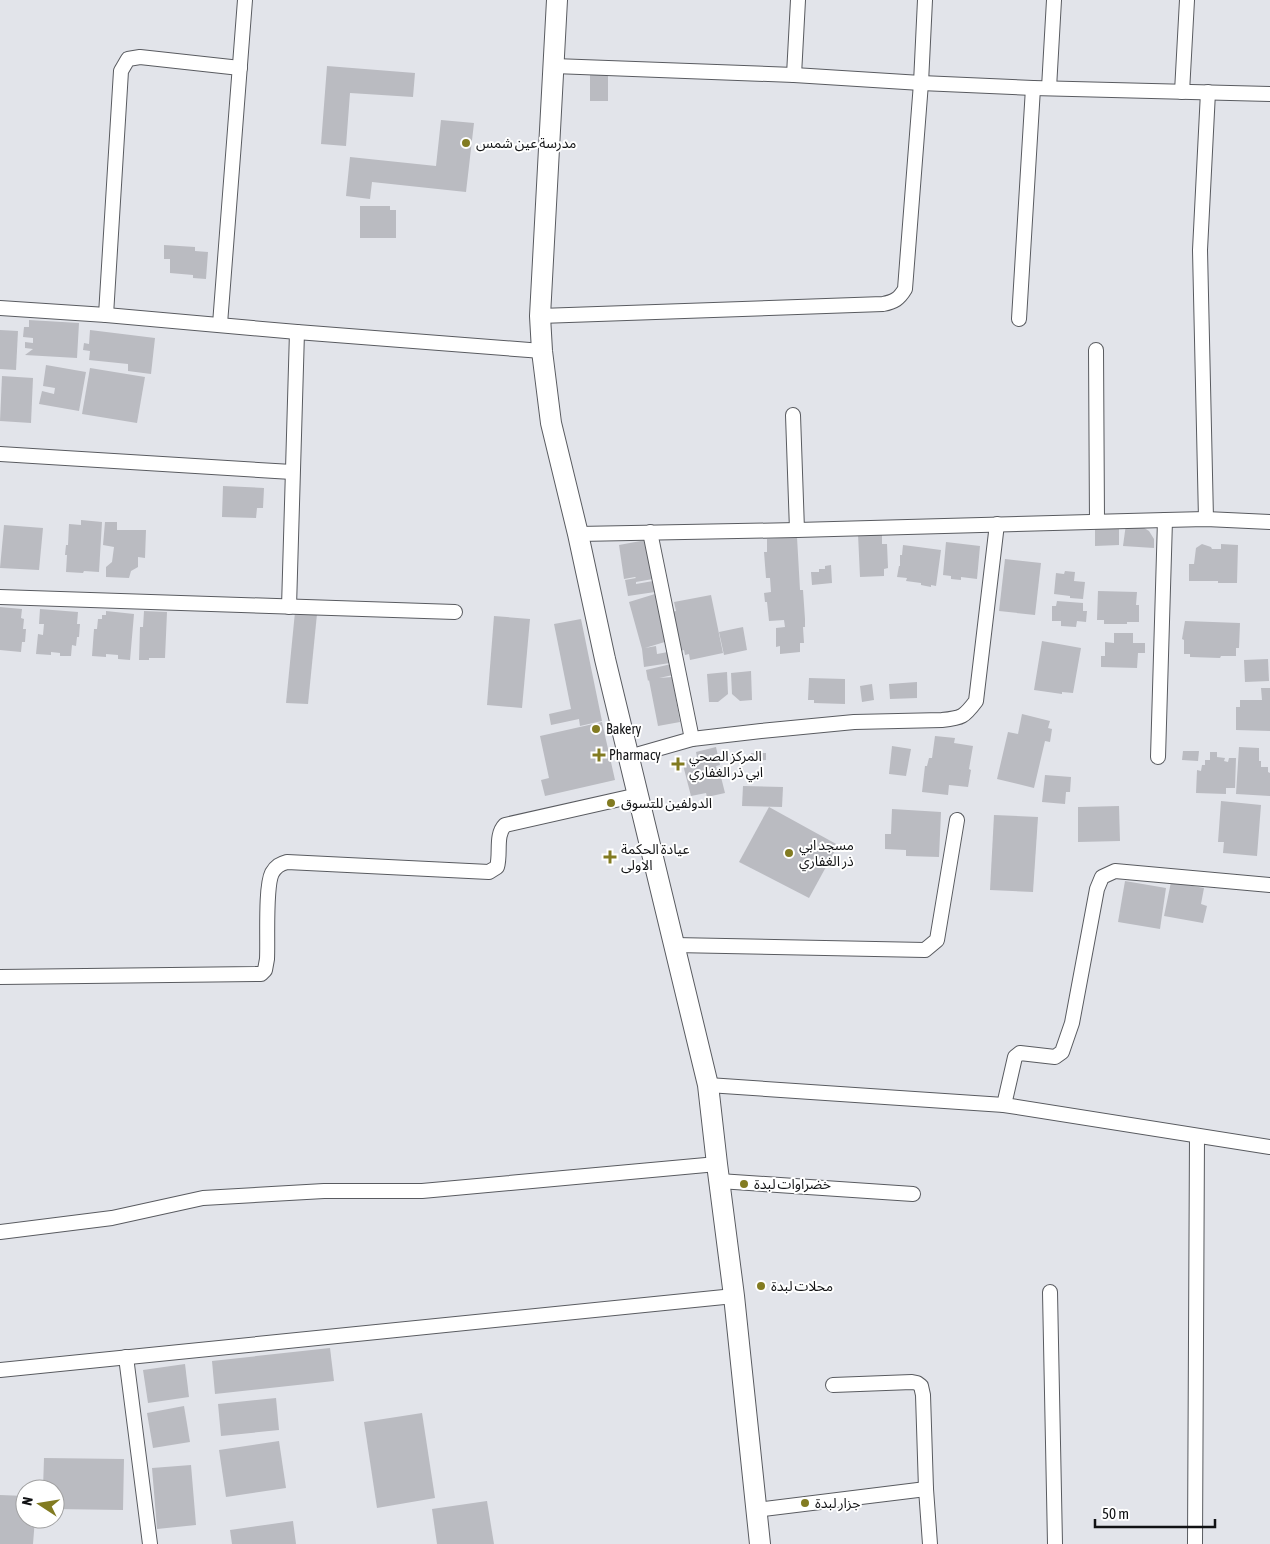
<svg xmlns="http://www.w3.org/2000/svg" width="1270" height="1544" viewBox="0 0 1270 1544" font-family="'Asap Condensed','Noto Sans Arabic',sans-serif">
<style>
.building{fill:#babbc1}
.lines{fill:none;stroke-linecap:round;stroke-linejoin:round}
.street-casing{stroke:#595b60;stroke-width:16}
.secondary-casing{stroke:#595b60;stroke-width:22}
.street{stroke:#fff;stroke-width:14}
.secondary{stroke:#fff;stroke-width:20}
.poi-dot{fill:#827b21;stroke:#fff;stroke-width:2}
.labels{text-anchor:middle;stroke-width:4;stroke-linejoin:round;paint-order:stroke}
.poi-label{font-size:14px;fill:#111214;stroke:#fff;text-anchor:start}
</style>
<rect width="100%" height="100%" fill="#e2e4ea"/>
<g class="building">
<polygon points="327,66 415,73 413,97 350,93 346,146 321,144"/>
<rect x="590" y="74" width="18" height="27"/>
<polygon points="441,120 474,123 466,192 372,182 370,199 346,196 350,157 436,166"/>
<polygon points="360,206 390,206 390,210 396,210 396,238 360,238"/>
<polygon points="164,245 195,247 195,251 208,252 206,279 193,278 193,275 170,273 170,259 164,259"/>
<polygon points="29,320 79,323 77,358 25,355 33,349 25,348 25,342 33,343 33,338 23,337 24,327 29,327"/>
<polygon points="0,330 18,331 16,370 0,369"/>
<polygon points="90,330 155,338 151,374 128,371 128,364 89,360 90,351 83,350 84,343 89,344"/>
<polygon points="46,365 86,372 79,411 39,404 42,391 54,394 55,388 43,386"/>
<polygon points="90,368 145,377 137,423 82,414"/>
<polygon points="2,376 33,378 31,423 0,421"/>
<polygon points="223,486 264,488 263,508 257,508 256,518 222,517"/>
<polygon points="81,520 102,522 99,572 84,571 83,573 66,572 67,555 65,555 66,545 68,545 69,524 81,525"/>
<polygon points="105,522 117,522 117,530 146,530 145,558 138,557 138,567 131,571 129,578 106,577 106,567 112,562 114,547 103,545"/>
<polygon points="1126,524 1141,526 1149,531 1154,539 1154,548 1123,546"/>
<polygon points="4,525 43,528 39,570 0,568"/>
<polygon points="1119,526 1119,545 1095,546 1095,527"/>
<polygon points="882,533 882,544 887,544 888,568 884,569 884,576 860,577 858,534"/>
<polygon points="797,537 800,590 803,590 805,619 805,627 803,627 804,643 800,643 800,652 780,654 780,646 776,647 776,628 785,627 784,620 769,621 767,602 765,602 764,593 771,592 770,578 766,578 764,552 767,552 767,539"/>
<polygon points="646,540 653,579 636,582 636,584 653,581 655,592 628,596 625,580 636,578 635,577 624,579 619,545"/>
<polygon points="946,542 980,546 977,579 961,577 961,580 951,579 951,576 943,575"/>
<polygon points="1202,544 1211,547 1212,549 1221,549 1221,544 1238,545 1237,583 1218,583 1218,581 1189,581 1189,564 1194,564 1196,548"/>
<polygon points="903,545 941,550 936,586 931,585 931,587 921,585 921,583 906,581 907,578 897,577 899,566 900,566 900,555 902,555"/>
<polygon points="1005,559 1041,563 1035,615 999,611"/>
<polygon points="831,565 832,583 812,585 811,572 819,572 819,569 825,569 825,566"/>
<polygon points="1065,571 1075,572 1074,581 1085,582 1083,599 1070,598 1070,596 1054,594 1056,573 1064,574"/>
<polygon points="1098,591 1137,592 1136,605 1139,605 1139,622 1127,622 1127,624 1104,624 1104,620 1097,620"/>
<polygon points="655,594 668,641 645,648 656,646 657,654 668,652 670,663 644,667 642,649 629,602"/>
<polygon points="711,595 723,653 690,660 689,654 685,655 684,650 680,651 672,612 676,611 674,602"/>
<polygon points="1057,601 1083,603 1083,611 1087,611 1086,622 1077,621 1076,627 1061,626 1061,621 1052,621 1052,606 1056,606"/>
<polygon points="0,607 22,609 21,618 24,619 23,629 26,629 25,642 22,642 21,652 0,650"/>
<polygon points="40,609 78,612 77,624 80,624 79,637 77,637 76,646 72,645 71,656 60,656 60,653 51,652 51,655 36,654 38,634 43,635 44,624 39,624"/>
<polygon points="106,611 134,614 130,660 118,659 118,655 106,654 106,657 92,656 94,629 97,629 98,619 102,619 102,615 106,615"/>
<polygon points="144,611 167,612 165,658 149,658 149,660 139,660 140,627 143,627"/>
<polygon points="295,612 317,614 308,704 286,703"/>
<polygon points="494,616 530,619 522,708 487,705"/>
<polygon points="581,619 602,721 580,726 579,719 551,725 549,714 571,709 554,624"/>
<polygon points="1185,621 1240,623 1239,648 1236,648 1236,656 1221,656 1220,658 1190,657 1190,654 1184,654 1184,640 1182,639"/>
<polygon points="743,627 747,650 724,655 719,632"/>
<polygon points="1114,633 1133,633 1133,643 1145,643 1145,653 1138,653 1137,668 1101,667 1101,656 1105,656 1105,642 1114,643"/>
<polygon points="1042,641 1081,648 1073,693 1062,692 1062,694 1034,690"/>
<polygon points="1268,659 1269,681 1245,682 1244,660"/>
<polygon points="671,664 673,675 659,678 672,677 680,722 658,726 649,680 648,681 646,670"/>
<polygon points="751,671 752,700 740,701 732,694 731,673"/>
<polygon points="727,672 728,694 718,702 709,702 707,674"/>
<polygon points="809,678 845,679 845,704 814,703 814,700 808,700"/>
<polygon points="917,682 917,698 890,699 889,684"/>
<polygon points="872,684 874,700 862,702 860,686"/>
<polygon points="1261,688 1270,688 1270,731 1236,730 1236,707 1240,707 1240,700 1262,700"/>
<polygon points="1022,714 1050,721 1048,728 1052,729 1050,742 1045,741 1034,788 997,779 1008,732 1018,734"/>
<polygon points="602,722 615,780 545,796 541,780 549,778 540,736"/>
<polygon points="935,736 955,738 954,743 973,746 969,769 971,770 968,787 949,785 948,795 922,792 925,766 927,766 929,758 932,758"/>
<polygon points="892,746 911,749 906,776 889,774"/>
<polygon points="716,747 720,765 716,766 719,778 721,777 725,793 707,797 706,793 691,796 682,761 697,757 696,752"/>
<polygon points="1239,747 1259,748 1259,761 1261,761 1261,767 1268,767 1268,772 1270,773 1270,796 1236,794"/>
<polygon points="1183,751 1199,751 1198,761 1182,760"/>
<polygon points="1210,752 1217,752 1217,757 1225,758 1224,761 1228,762 1229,758 1236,758 1235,788 1226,788 1226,794 1196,793 1197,770 1201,771 1202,765 1205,765 1205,760 1210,760"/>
<polygon points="751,753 766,753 766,760 751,761"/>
<polygon points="1045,775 1071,777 1070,792 1066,792 1065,804 1042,802"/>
<polygon points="743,786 783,787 782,807 742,806"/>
<polygon points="1221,801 1261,805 1257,856 1223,853 1224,842 1218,842"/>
<polygon points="1119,806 1120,841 1078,842 1078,807"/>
<polygon points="769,807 838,845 809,898 739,862"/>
<polygon points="892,809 941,812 939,857 906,856 906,850 885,849 885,834 891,834"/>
<polygon points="994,815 1038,817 1033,892 990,890"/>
<polygon points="1125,881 1166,888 1160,929 1118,922"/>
<polygon points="1171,882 1204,888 1201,904 1207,906 1203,923 1164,916"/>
<polygon points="330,1348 334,1381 215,1394 212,1361"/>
<polygon points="185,1364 189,1397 148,1403 143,1370"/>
<polygon points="276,1398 279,1430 221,1436 218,1404"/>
<polygon points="184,1406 190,1442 153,1448 147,1413"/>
<polygon points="422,1413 435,1498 377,1508 364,1422"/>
<polygon points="279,1441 286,1488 226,1497 219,1450"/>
<polygon points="44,1458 124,1459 123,1510 55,1509 55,1489 43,1489"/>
<polygon points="191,1465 196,1525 157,1529 152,1468"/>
<polygon points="0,1495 25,1496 25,1519 35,1519 33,1544 0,1544"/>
<polygon points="487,1501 494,1544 437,1544 432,1509"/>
<polygon points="293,1521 296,1544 232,1544 230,1530"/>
</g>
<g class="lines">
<defs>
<g id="street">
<polyline points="554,66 794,75 921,83 1033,88 1270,94"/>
<polyline points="794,75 798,0"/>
<polyline points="1049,88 1054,0"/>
<polyline points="1182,92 1187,0"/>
<polyline points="0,308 106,315 297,332 542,351"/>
<polyline points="106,315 121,71 128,59 140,57 240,68"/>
<path d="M540,316L883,304C894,302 899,299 905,289L921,83L925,0"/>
<polyline points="1019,319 1033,88"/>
<polyline points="220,324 245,0"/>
<polyline points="1096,350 1097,521"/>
<polyline points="793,415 797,530"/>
<polyline points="0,454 292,472"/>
<polyline points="1206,519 1200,250 1208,92"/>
<polyline points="650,532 692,739"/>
<polyline points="578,534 797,530 1165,520 1206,519 1270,522"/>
<polyline points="0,597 455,612"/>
<polyline points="289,607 297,332"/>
<path d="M629,757L692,739L761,731L854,722L942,720C962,718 964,717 976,701L997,524"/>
<polyline points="1158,757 1165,520"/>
<polyline points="674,945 925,950 937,940 957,820"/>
<path d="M0,977L261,974L265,970L267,959C268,941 265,887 272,873C276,866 280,864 287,862L489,872L497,867C501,854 495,835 505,825L638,795"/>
<polyline points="708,1085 1004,1105 1270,1147"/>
<polyline points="1004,1105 1015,1057 1020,1053 1055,1057 1062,1052 1072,1023 1097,889 1102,877 1115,871 1270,885"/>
<polyline points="719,1181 913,1194"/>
<polyline points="0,1232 112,1218 203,1198 324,1191 422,1191 717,1164"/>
<polyline points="1050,1292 1055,1544"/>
<polyline points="126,1357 150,1544"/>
<polyline points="0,1370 734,1296"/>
<polyline points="833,1385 912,1382 917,1383 921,1386 923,1395 926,1489 930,1544"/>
<polyline points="756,1510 926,1489"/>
<polyline points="1195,1544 1197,1136"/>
</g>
<polyline id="secondary" points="557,0 540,316 542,351 551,423 578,534 605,659 708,1085 717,1164 734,1296 760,1544"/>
</defs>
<use href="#street" class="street-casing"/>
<use href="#secondary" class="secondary-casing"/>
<use href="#street" class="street"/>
<use href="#secondary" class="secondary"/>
</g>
<g class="poi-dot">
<circle cx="466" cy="143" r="5"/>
<circle cx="596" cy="729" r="5"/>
<path d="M596.5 747.5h5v5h5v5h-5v5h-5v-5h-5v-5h5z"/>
<path d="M675.5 756.5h5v5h5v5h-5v5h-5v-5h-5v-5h5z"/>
<circle cx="611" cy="803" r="5"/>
<circle cx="789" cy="853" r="5"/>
<path d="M607.5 849.5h5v5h5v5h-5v5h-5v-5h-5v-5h5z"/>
<circle cx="744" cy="1184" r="5"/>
<circle cx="761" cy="1286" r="5"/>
<circle cx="805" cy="1503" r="5"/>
</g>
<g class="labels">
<g class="poi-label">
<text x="476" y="148">مدرسة عين شمس</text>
<text x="606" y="734">Bakery</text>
<text x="609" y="760">Pharmacy</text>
<text x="689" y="761">المركز الصحي<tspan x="689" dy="16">ابي ذر الغفاري</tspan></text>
<text x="621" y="808">الدولفين للتسوق</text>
<text x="799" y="850">مسجد ابي<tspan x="799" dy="16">ذر الغفاري</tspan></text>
<text x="621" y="854">عيادة الحكمة<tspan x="621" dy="16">الاولى</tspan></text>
<text x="754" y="1189">خضراوات لبدة</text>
<text x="771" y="1291">محلات لبدة</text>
<text x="815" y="1508">جزار لبدة</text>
</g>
</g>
<g transform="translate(40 1504) rotate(282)"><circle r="24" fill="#ffffff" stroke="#a0a0a1"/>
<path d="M0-4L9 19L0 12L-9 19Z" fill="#827b21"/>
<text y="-8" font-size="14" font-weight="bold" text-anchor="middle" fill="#111214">N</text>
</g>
<path d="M1095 1519v8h120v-8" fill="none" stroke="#111214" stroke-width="2.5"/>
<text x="1102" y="1519" font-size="15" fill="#111214" stroke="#ffffff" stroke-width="4" paint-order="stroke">50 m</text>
</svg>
